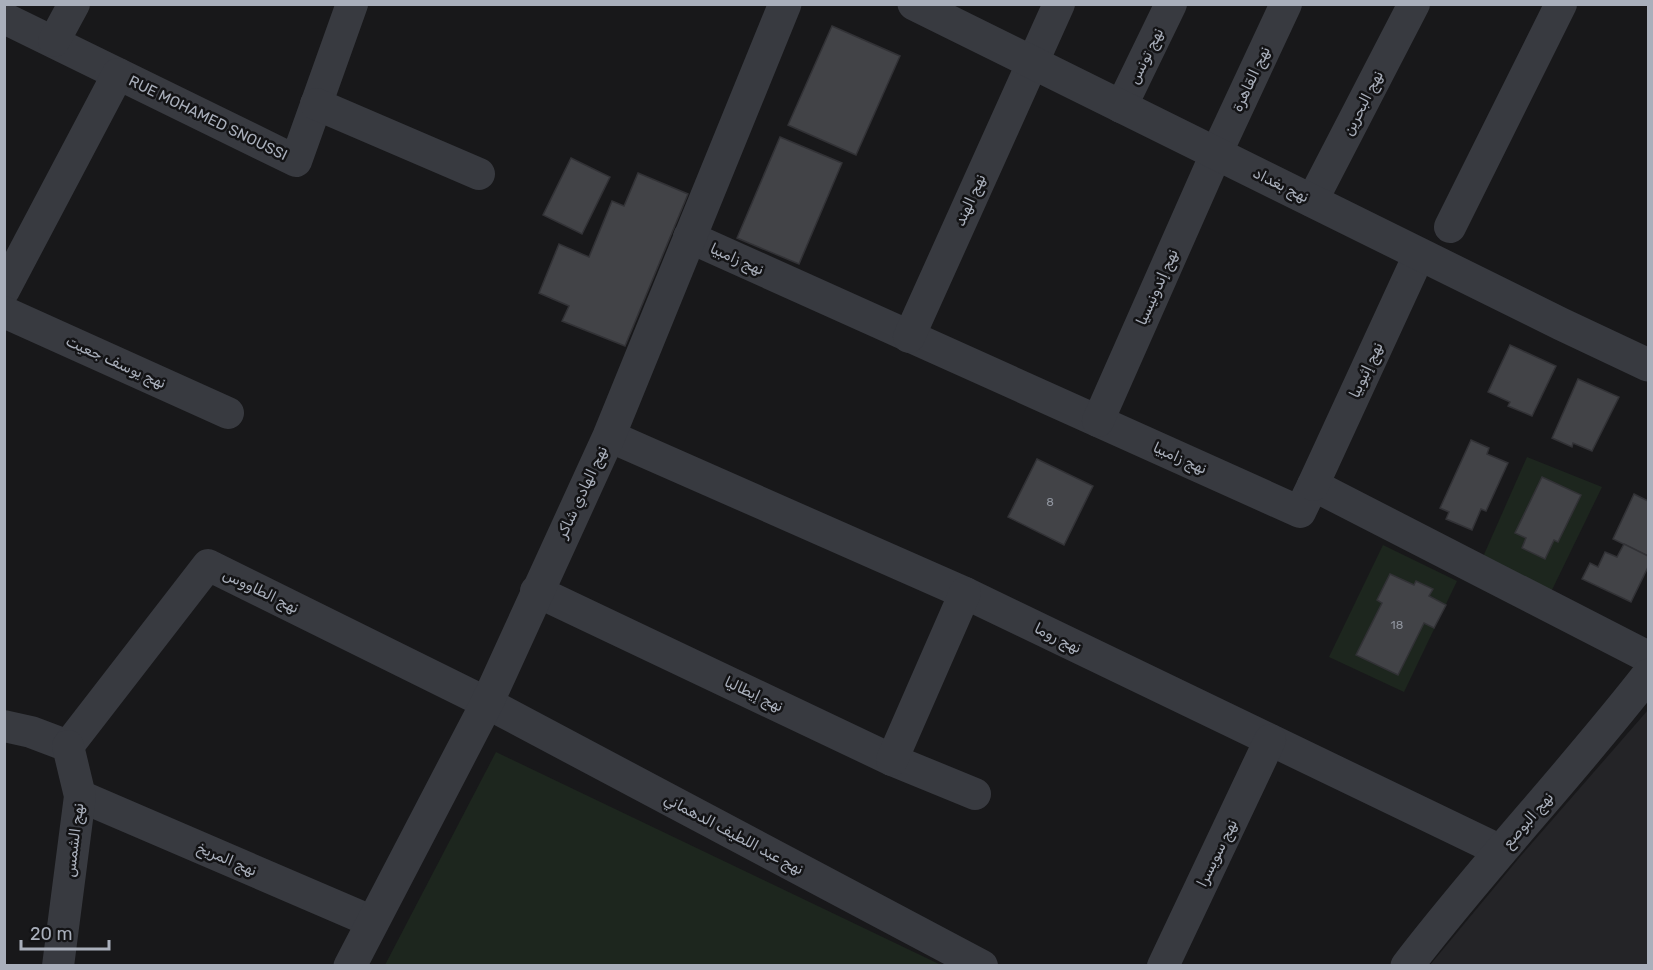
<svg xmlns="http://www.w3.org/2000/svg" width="1653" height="970" viewBox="0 0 1653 970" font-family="Rubik,'Noto Sans Arabic',sans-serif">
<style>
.built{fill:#242427}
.green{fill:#1d261e}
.building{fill:#424347;stroke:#323236;stroke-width:1.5}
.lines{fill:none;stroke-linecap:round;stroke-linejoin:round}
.minor{stroke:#383a40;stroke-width:32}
.tertiary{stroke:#383a40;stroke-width:33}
.labels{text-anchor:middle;stroke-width:5;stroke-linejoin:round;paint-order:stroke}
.number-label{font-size:12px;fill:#8f949e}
.street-label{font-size:15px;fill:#a9afbb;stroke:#131315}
</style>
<rect width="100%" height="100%" fill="#18181a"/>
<polygon class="built" points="1648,710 1648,965 1430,965 1519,858"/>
<g class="green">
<polygon points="1527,457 1602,487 1551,592 1482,559"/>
<polygon points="1383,545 1457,581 1404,692 1329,657"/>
<polygon points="496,752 941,965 385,965"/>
</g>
<g class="building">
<polygon points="832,26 900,56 856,155 788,125"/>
<polygon points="780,137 842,163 799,264 737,238"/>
<polygon points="571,158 610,177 582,234 543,215"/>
<polygon points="638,173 688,194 625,346 562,321 569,306 539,293 559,244 589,257 612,201 624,206"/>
<polygon points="1510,345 1556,366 1532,416 1508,406 1510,402 1488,392"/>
<polygon points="1578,379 1619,397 1592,451 1573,443 1572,447 1552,438"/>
<polygon points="1471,440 1489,448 1487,454 1508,463 1486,511 1481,509 1472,530 1446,519 1449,512 1440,508"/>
<polygon points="1037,459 1093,486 1064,545 1008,517"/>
<polygon points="1542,477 1581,495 1558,542 1554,540 1545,559 1522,548 1526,538 1515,533"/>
<polygon points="1634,494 1648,501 1648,556 1613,539"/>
<polygon points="1624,544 1648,556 1648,567 1631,602 1582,579 1590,563 1598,567 1605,552 1617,557"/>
<polygon points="1390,574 1414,585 1416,581 1433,589 1429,596 1446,605 1434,628 1424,623 1398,675 1356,655 1382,603 1377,600"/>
</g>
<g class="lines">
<g class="minor">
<polyline points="4,18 296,161 352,4"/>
<polyline points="54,41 74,4"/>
<polyline points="316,104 479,174"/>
<polyline points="1121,107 1171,4"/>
<polyline points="1312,201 1414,4"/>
<polyline points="1450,227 1561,4"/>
<polyline points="689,237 1300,512 1313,485 1648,657"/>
<polyline points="4,290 118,74"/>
<polyline points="4,312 228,413"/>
<polyline points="909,337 1059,4"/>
<polyline points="1098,421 1216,154 1286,4"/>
<polyline points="609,436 965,593 1501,851"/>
<polyline points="1313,485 1419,255"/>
<polyline points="536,591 892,760 975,794"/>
<polyline points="4,726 31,732 68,746"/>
<polyline points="68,746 208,565 487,703 982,966"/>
<polyline points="892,760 965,593"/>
<polyline points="80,796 373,922"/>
<polyline points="58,966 80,796 68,746"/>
<polyline points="1163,966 1270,740"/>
</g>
<g class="tertiary">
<polyline points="914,4 1561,324 1648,365"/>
<polyline points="350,966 487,703 609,436 785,4"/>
<path d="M1407,966C1484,865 1571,774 1648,675"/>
</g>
</g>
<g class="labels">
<g class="number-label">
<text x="1050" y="506">8</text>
<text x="1397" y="629">18</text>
</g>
<g class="street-label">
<text transform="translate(1146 56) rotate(-64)" y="5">نهج تونس</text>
<text transform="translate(1251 79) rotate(-65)" y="5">نهج القاهرة</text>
<text transform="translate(1363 103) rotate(-63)" y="5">نهج البحرين</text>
<text transform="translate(208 118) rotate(26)" y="5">RUE MOHAMED SNOUSSI</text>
<text transform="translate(1281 185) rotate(26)" y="5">نهج بغداد</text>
<text transform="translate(970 200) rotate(-66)" y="5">نهج الهند</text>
<text transform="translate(737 259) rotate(24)" y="5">نهج زامبيا</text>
<text transform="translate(1157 287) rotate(-66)" y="5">نهج إندونيسيا</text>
<text transform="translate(116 362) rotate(24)" y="5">نهج يوسف جعيت</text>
<text transform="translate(1366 370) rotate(-65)" y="5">نهج إثيوبيا</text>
<text transform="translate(1180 458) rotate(24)" y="5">نهج زامبيا</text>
<text transform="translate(582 492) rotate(-65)" y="5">نهج الهادي شاكر</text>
<text transform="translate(261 591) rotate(26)" y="5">نهج الطاووس</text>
<text transform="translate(1058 638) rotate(26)" y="5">نهج روما</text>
<text transform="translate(754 694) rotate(25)" y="5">نهج إيطاليا</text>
<text transform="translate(1528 820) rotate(-49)" y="5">نهج البوصع</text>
<text transform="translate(734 834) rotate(28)" y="5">نهج عبد اللطيف الدهماني</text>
<text transform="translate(74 840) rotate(-83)" y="5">نهج الشمس</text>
<text transform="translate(1217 853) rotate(-64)" y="5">نهج سويسرا</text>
<text transform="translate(227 859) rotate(23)" y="5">نهج المريخ</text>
</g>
</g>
<rect width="1653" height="970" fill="none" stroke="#a9afbb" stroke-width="12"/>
<path d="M21 940v9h88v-9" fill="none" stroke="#a9afbb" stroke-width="3"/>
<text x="30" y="940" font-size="18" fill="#a9afbb" stroke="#131315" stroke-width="4.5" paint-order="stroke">20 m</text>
</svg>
